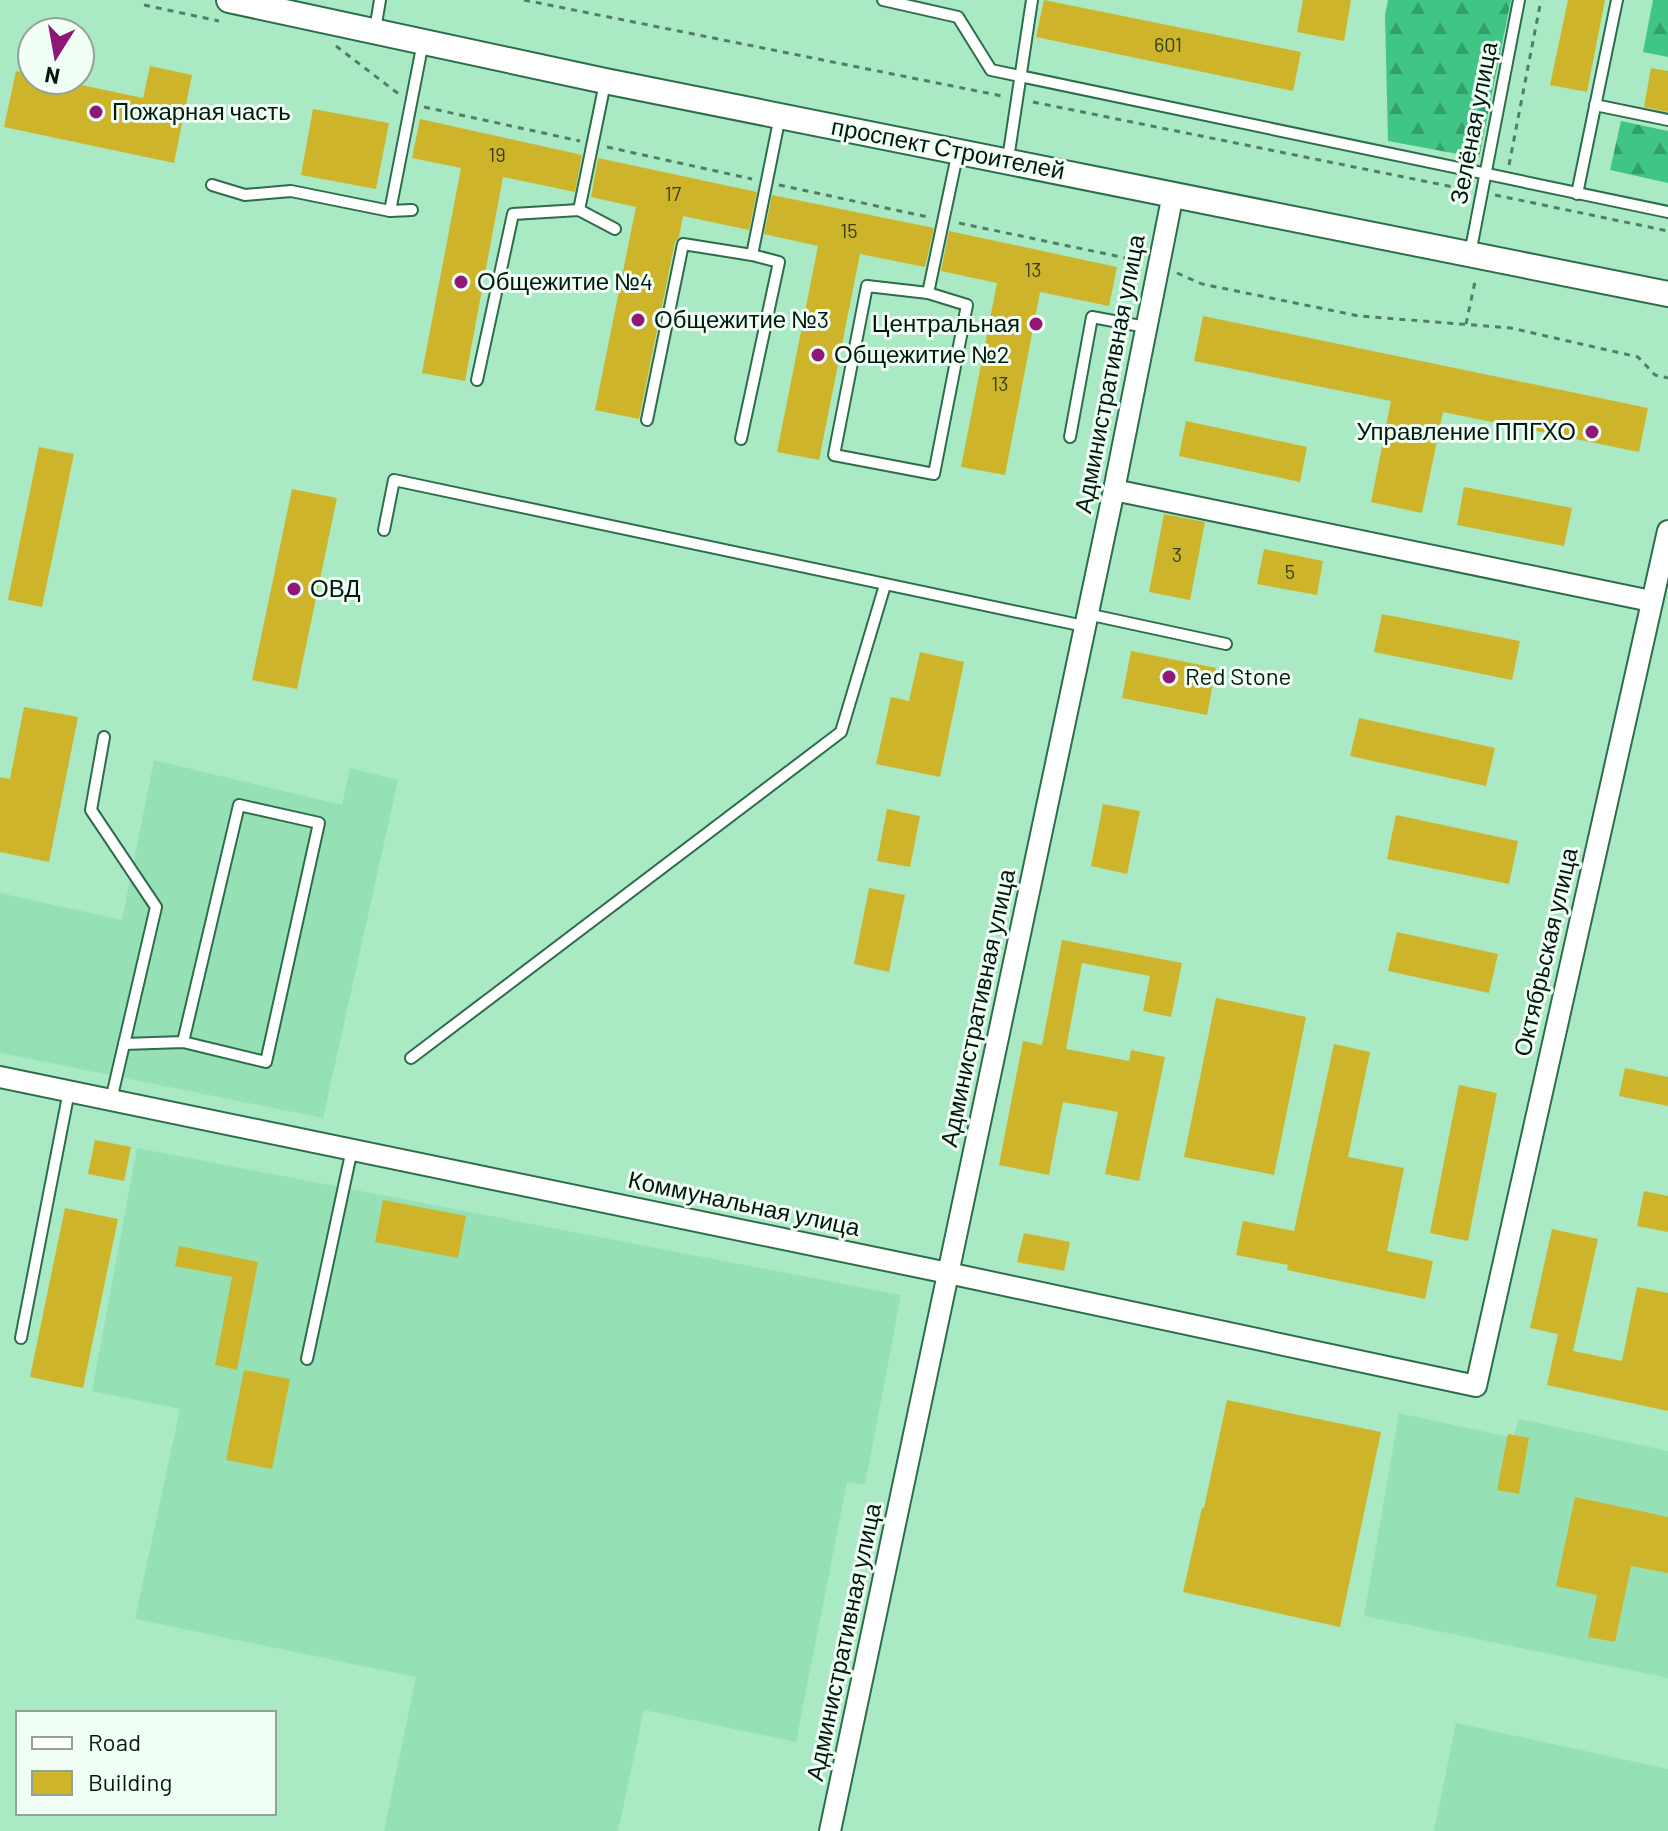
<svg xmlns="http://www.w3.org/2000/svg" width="1668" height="1831" viewBox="0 0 1668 1831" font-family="Barlow,sans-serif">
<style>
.built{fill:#96e0b5}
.forest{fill:url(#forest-firs)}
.building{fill:#ceb42a}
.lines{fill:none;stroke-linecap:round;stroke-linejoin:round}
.service-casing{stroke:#2e6d4c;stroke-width:14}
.minor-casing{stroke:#2e6d4c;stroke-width:24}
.tertiary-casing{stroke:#2e6d4c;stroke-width:28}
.path{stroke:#527e65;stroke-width:3;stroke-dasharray:6 6;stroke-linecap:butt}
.service{stroke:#fff;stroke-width:10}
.minor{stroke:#fff;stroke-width:20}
.tertiary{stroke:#fff;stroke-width:24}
.poi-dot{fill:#8f1777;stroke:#f1fef5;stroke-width:3}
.labels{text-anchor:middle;stroke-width:6;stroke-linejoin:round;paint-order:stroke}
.number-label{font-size:20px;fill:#344014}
.poi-label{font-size:24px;fill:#01190c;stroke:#f1fef5;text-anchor:start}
.street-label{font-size:24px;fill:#01190c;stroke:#f1fef5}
</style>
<defs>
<pattern id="forest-firs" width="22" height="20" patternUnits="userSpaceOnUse" patternTransform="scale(2)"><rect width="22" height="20" fill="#40c585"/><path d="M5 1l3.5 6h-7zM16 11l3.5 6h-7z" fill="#339f6b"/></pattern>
</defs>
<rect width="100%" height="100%" fill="#a9eac4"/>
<g class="built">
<polygon points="154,760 342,805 350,768 398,780 323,1118 0,1053 0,893 122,920"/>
<polygon points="137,1148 901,1295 865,1485 847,1482 796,1742 644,1710 618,1831 384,1831 416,1677 135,1619 180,1409 92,1391"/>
<polygon points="1399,1413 1513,1438 1519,1419 1668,1451 1668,1678 1364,1616"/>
<polygon points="1456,1723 1668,1769 1668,1831 1434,1831"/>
</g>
<g class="forest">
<polygon points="1388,0 1511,0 1479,158 1388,141 1385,15"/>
<polygon points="1653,0 1668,0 1668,57 1643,52"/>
<polygon points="1621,121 1668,131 1668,183 1610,170"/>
</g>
<g class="building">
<polygon points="1044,0 1301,52 1293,91 1036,37"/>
<polygon points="1303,0 1351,0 1344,41 1297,32"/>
<polygon points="1568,0 1605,0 1587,92 1550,85"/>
<polygon points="150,66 192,75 174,163 4,127 16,71 32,74 32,80 58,80 143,98"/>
<polygon points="1651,68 1668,71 1668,112 1644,107"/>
<polygon points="313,109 389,123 376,189 301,175"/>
<polygon points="420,119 582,155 575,192 503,177 465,381 422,373 461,168 412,158"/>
<polygon points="598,158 757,192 749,230 683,216 679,237 675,242 639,419 595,410 636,207 591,197"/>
<polygon points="772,195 934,228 925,267 860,254 819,460 777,452 818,246 764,234"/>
<polygon points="949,231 1117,267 1109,306 1040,292 1005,475 961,467 997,283 941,271"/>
<polygon points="1203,316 1648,408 1639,452 1443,412 1422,513 1371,502 1391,401 1194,361"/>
<polygon points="1186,421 1307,447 1300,482 1179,456"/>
<polygon points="39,447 74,454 42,607 8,600"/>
<polygon points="1464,487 1572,508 1564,546 1457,525"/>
<polygon points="292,489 337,498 297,689 252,680"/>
<polygon points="1164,514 1205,522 1190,600 1149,592"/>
<polygon points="1264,549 1323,561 1317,595 1257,584"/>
<polygon points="1382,614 1520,641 1512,680 1374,652"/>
<polygon points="1131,651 1216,668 1207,715 1122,698"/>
<polygon points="920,652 964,662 940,777 876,764 891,697 909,701"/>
<polygon points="24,707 78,717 49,862 0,852 0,777 10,779"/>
<polygon points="1359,718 1495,748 1486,786 1350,756"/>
<polygon points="1103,804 1140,811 1127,874 1091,866"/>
<polygon points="887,809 920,816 910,867 877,861"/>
<polygon points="1396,815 1518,841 1509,884 1387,859"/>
<polygon points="869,888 905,895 889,972 854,964"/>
<polygon points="1397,932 1498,954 1489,993 1388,971"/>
<polygon points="1062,940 1182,963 1171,1017 1143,1011 1150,976 1082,963 1066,1049 1129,1061 1131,1050 1165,1057 1139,1181 1105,1174 1118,1112 1063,1102 1049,1175 999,1165 1023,1041 1042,1045"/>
<polygon points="1216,998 1306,1017 1274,1175 1184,1157"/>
<polygon points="1334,1044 1370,1052 1348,1157 1404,1168 1387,1251 1433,1261 1425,1299 1287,1270 1288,1265 1236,1255 1243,1221 1294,1231"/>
<polygon points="1625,1068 1668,1077 1668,1106 1619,1096"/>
<polygon points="1459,1085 1497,1093 1468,1241 1430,1233"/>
<polygon points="95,1140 131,1147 124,1181 88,1174"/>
<polygon points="1644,1191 1668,1196 1668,1232 1637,1226"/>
<polygon points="383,1200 466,1216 458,1258 375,1242"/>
<polygon points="65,1208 118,1219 83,1388 30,1377"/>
<polygon points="1552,1229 1598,1239 1573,1351 1622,1361 1637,1287 1668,1293 1668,1411 1547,1385 1558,1334 1530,1328"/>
<polygon points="1024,1233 1070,1242 1064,1271 1017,1262"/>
<polygon points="179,1246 258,1262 237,1370 215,1365 232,1277 175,1266"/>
<polygon points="244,1370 290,1379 272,1469 226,1460"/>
<polygon points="1227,1400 1381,1432 1340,1627 1183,1592 1202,1508 1204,1508"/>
<polygon points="1508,1434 1529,1438 1519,1494 1497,1490"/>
<polygon points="1575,1497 1668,1517 1668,1573 1631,1566 1615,1642 1588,1637 1597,1595 1556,1586"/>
</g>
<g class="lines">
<defs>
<g id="service">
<polyline points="883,0 958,17 991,70 1668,212"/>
<polyline points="375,30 380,0"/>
<polyline points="1595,105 1668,120"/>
<polyline points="1008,159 1032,0"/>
<polyline points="212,185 245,195 291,191 390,211 423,42"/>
<polyline points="1577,194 1617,0"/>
<polyline points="579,210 605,83"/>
<polyline points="390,211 412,210"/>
<polyline points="1470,254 1519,0"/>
<polyline points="752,255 780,116"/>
<polygon points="867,286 928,293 967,305 934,474 834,455"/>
<polyline points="928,293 958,151"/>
<polyline points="477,380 513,214 579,210 615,229"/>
<polyline points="647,420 683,244 752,255 779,262 741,439"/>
<polyline points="1070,437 1092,317 1146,327"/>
<polyline points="384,530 394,480 1084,626"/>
<polyline points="1087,614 1226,644"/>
<polyline points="104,737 91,810 156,907 111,1100"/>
<polyline points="124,1044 183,1042 239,805 319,823 266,1062 183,1042"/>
<polyline points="411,1058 841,732 885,585"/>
<polyline points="21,1338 69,1091"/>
<polyline points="307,1359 352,1149"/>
</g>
<g id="minor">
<polyline points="1114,490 1651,601"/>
<polyline points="0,1077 948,1273 1476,1386 1668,531"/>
<polyline points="830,1831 1114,490 1173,194"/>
</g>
<polyline id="tertiary" points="229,0 605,81 1668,294"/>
</defs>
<use href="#service" class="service-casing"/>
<use href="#minor" class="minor-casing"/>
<use href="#tertiary" class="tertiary-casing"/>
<g class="path">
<polyline points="524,0 1002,96"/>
<polyline points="144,5 219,21"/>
<polyline points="336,46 400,95"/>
<polyline points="1033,102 1468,190"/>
<polyline points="424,107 580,141"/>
<polyline points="607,147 752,179"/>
<polyline points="1509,165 1541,0"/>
<polyline points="779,185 928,217"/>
<polyline points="1495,195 1668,231"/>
<polyline points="959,223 1140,261"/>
<polyline points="1177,273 1202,284 1359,316 1511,328 1638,357 1655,375 1668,378"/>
<polyline points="1466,324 1476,277"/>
</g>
<use href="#service" class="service"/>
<use href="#minor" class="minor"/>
<use href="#tertiary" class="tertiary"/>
</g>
<g class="poi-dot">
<circle cx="96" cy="112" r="8"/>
<circle cx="461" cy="282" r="8"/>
<circle cx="638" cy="320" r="8"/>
<circle cx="1036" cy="324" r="8"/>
<circle cx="818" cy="355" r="8"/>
<circle cx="1592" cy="432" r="8"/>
<circle cx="294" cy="589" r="8"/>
<circle cx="1169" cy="677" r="8"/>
</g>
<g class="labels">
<g class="number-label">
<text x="1168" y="52">601</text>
<text x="497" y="162">19</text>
<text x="673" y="201">17</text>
<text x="849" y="238">15</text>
<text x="1033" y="277">13</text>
<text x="1000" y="391">13</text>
<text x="1177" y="562">3</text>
<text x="1290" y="579">5</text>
</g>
<g class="poi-label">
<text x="112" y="120">Пожарная часть</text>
<text x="477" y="290">Общежитие №4</text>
<text x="654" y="328">Общежитие №3</text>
<text x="1020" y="332" text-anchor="end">Центральная</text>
<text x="834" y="363">Общежитие №2</text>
<text x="1576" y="440" text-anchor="end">Управление ППГХО</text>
<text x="310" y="597">ОВД</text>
<text x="1185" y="685">Red Stone</text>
</g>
<g class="street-label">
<text transform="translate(1474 123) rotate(-79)" y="8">Зелёная улица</text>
<text transform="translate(948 149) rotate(11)" y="8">проспект Строителей</text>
<text transform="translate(1110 374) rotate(-79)" y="8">Административная улица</text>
<text transform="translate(1546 952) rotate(-77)" y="8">Октябрьская улица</text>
<text transform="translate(978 1008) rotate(-78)" y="8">Административная улица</text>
<text transform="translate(744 1204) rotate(12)" y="8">Коммунальная улица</text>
<text transform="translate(844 1642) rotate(-78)" y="8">Административная улица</text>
</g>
</g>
<rect x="16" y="1711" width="260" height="104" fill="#f1fef5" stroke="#91a298" stroke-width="2"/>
<rect x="32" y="1737" width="40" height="12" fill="#ffffff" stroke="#91a298" stroke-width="2"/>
<text x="88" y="1751" font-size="24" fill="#01190c">Road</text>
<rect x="32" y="1771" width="40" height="24" fill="#ceb42a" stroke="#91a298" stroke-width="2"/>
<text x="88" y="1791" font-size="24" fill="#01190c">Building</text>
<g transform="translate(56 56) rotate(191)"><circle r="38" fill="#f1fef5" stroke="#91a298" stroke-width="2"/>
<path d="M0-6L14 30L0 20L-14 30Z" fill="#8f1777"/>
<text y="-12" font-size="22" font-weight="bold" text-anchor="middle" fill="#01190c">N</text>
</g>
</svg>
